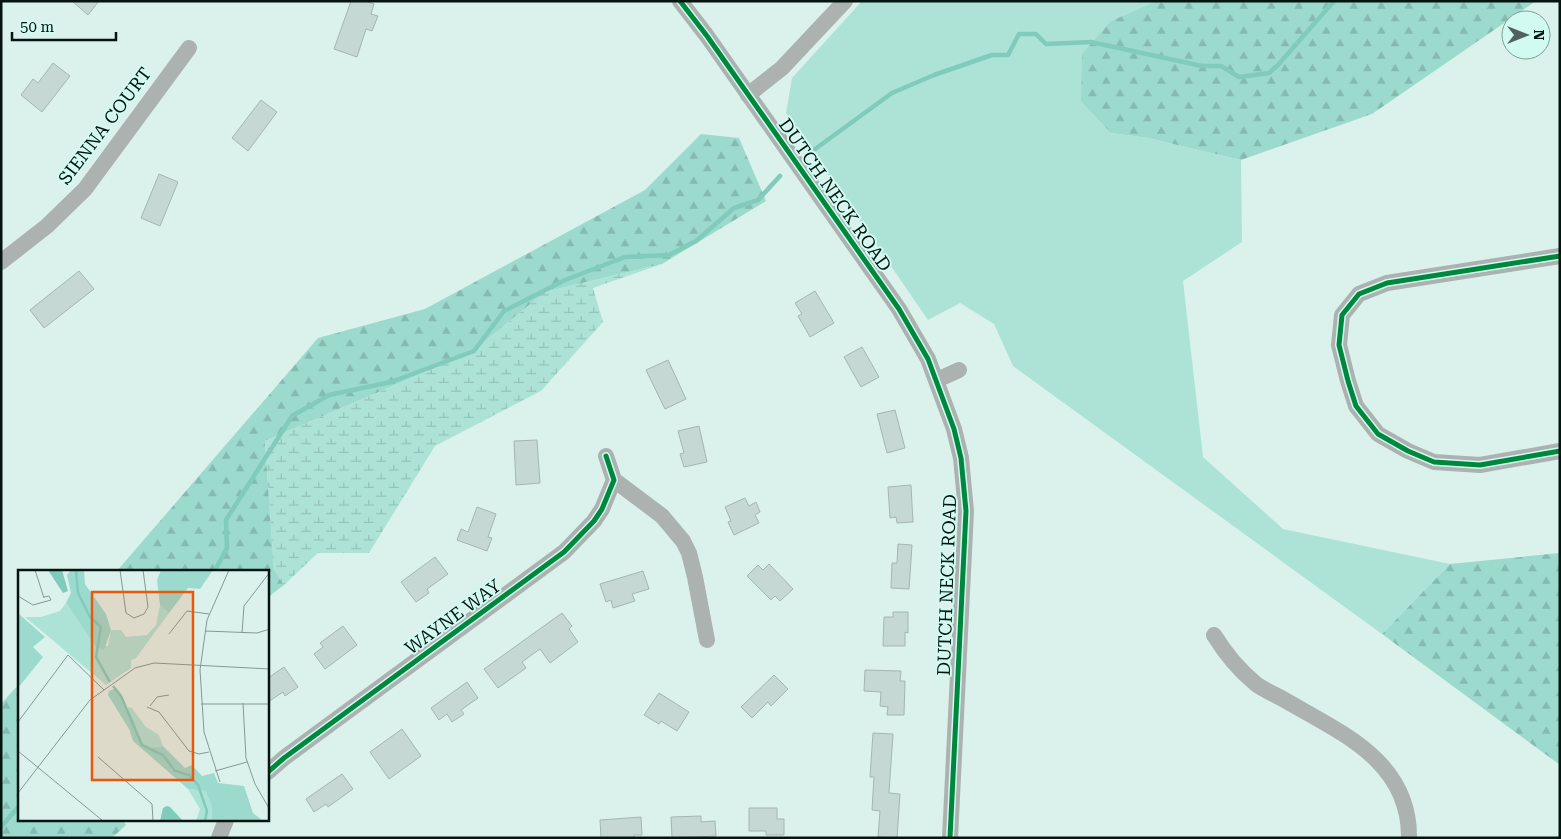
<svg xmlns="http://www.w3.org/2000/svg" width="1561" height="839" viewBox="0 0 1561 839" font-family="'Roboto Serif',serif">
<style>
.green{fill:#ade3d7}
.forest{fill:url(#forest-firs)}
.wetland{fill:url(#wetland-marsh)}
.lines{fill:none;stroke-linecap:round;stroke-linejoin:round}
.stream{stroke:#81cbbc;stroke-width:4.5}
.building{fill:#c6d8d4;stroke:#a5b6b2}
.minor{stroke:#abb2b0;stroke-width:16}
.cycleway-casing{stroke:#d1fbf1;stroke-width:8}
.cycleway{stroke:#00873e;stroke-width:5}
.labels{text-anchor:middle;stroke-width:4;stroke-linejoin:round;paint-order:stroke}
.street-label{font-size:18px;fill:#051411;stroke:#d1fbf1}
.inset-river{fill:none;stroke:#81cbbc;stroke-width:2.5}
.inset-road{fill:none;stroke:#859994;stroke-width:1}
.view{fill:#e8590c;fill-opacity:0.15;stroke:#e8590c;stroke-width:2.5}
.inset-edge{fill:none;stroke:#051411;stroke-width:2.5}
</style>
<defs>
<pattern id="forest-firs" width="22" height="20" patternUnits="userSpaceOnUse" patternTransform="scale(1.25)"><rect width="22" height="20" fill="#9cdace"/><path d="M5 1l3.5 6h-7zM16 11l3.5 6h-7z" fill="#85bab0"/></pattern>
<pattern id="wetland-marsh" width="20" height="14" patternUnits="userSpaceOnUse" patternTransform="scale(1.25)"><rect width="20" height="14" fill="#ade3d7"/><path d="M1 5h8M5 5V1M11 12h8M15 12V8" fill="none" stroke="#93c2b8"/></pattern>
</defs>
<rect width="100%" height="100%" fill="#dbf1ec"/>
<polygon class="green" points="862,1 1156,1 1111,21 1111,133 1148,138 1241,160 1242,242 1183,281 1203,457 1283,529 1450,564 1382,634 1013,366 994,324 960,303 928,320 786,113 792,78"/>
<g class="forest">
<polygon points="1156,1 1536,1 1372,114 1241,160 1148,138 1111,133 1081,101 1082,54 1111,21"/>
<polygon points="701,134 739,138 766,201 662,264 545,292 472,352 265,441 274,569 284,585 268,597 268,572 116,572 318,338 425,309 645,190"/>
<polygon points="1560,553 1560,765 1382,634 1450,564"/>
<polygon points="19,684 19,820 123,820 126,825 112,838 1,838 1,704"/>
</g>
<polygon class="wetland" points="662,264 593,288 603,322 541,391 435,446 369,553 318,553 284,585 274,570 265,441 472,352 545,292"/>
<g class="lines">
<g class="stream">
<polyline points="811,152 892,93 934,75 992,55 1008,55 1019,34 1036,34 1046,44 1091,42 1202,66 1221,66 1239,77 1269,73 1278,65 1334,1"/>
<polyline points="214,572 227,548 226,520 292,416 329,395 391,382 474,351 504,311 565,280 625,257 669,255 696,241 734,208 758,200 780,176"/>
<polyline points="1,827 19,806"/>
</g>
</g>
<g class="building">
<polygon points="72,1 99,1 88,15"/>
<polygon points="351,1 365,1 374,4 371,14 378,16 372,31 366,29 357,57 334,49"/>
<polygon points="53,63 70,76 42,112 21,95 33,79 38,83"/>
<polygon points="261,100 277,112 248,151 232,138"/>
<polygon points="159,174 178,182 160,226 141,218"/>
<polygon points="79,271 94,289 44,328 30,310"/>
<polygon points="815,291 834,323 810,337 798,316 802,314 795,303"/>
<polygon points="862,347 879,377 861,387 844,357"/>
<polygon points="668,360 686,399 665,409 646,370"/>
<polygon points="895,410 905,448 887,453 877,414"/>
<polygon points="699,426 707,462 684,467 680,454 684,453 678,431"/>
<polygon points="537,440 540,483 516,485 514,441"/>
<polygon points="911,485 913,522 897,523 896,517 890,518 888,487"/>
<polygon points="745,498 749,506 756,502 760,512 755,515 759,523 734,535 728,522 731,521 725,507"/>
<polygon points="477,507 496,514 488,537 492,538 487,551 457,540 461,529 468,532"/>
<polygon points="898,544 912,545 909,589 891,588 892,563 897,563"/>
<polygon points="435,557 448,574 427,589 429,593 416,602 401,582"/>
<polygon points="769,564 793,589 780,601 775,596 771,600 747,576 758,565 763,570"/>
<polygon points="643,571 649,589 632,594 635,601 613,608 611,600 606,602 600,584"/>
<polygon points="893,612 908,612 908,633 905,632 905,646 883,646 884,617 893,617"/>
<polygon points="562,613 572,626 569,629 578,642 550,663 540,649 522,662 526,668 498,688 484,669"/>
<polygon points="343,626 357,645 325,669 314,654 323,647 320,643"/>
<polygon points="284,667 298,687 285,696 283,692 268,702 268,678"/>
<polygon points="865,670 901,671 900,681 905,681 904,715 887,715 888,707 880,706 881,692 864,691"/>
<polygon points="774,675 788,689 771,706 768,702 752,718 741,707"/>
<polygon points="467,682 478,698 461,710 464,714 452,722 447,714 439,720 431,708"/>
<polygon points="659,693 689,712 677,731 661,721 659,724 644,715"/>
<polygon points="402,729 421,756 389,779 370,752"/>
<polygon points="873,733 893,734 889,793 900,794 897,838 878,837 880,811 872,810 874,777 870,777"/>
<polygon points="342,774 353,789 328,807 326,804 314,812 306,799"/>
<polygon points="749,808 777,808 777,819 784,819 784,835 766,835 766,831 749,831"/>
<polygon points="701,816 701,822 715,821 716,836 672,838 671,817"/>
<polygon points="641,817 642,835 634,835 634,838 601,838 600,820"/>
</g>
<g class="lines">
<g class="minor">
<polyline points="680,1 707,36 899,309 928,359 954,429 961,458 966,511 950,838"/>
<polyline points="748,95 782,68 845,1"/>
<polyline points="1560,256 1387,283 1359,294 1342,315 1339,345 1348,381 1356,406 1378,434 1408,451 1434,462 1480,465 1560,451"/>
<polyline points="1,262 47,226 85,189 189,48"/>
<polyline points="937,380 959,370"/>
<polyline points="614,480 662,516 683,541 689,553 695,577 707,640"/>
<path d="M1214,635C1225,653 1239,670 1256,684C1264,690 1274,694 1283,699C1339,732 1410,760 1409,838"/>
<polyline points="268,772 284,758 564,552 594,521 602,509 614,480 606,456"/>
<polyline points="219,838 226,820"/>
</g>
<defs>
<g id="cycleway">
<polyline points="680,1 707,36 899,309 928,359 954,429 961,458 966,511 950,838"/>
<polyline points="1560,256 1387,283 1359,294 1342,315 1339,345 1348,381 1356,406 1378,434 1408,451 1434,462 1480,465 1560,451"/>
<polyline points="268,772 284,758 564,552 594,521 602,509 614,480 606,456"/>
</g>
</defs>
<use href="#cycleway" class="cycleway-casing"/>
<use href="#cycleway" class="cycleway"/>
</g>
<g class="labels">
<g class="street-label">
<text transform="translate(105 126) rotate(-53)" y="6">SIENNA COURT</text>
<text transform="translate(835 195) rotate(55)" y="6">DUTCH NECK ROAD</text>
<text transform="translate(947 585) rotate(-88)" y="6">DUTCH NECK ROAD</text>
<text transform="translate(453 617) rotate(-36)" y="6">WAYNE WAY</text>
</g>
</g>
<g transform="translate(18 570)">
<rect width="251" height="251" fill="#dbf1ec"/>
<path d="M48,33L77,76H90L93,60H103L108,67L129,65L138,55L142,35L151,43L118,88L113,90V98L88,115L7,47H23L42,41Z" fill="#ade3d7"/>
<path d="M53,0H66L67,14L88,44L93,60L86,80L77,76L48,33L53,23L49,5ZM143,0H195L182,19L170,18L151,43L142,35L139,10ZM0,43L27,67L15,77L25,87L0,118ZM98,118L127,178L145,176L167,198L174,195L184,206L196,203L200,213L226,216L235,243L245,251H194V237L187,221L170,219L115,171L111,159L90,125L91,121Z" fill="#9cdace"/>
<path d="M106,130L109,138L113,137L128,157L141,165L145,176L127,178L109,144ZM170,219L187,221L194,237V251H178L182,239Z" fill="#ade3d7"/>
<path d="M30,0H44L50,21L45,23ZM149,236L152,237L165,251H142L145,238Z" fill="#81cbbc"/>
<path class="inset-river" d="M58,0L60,23L72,47L83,57L78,87L92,112M95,116L103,126L124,175L145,185L157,201L171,205L180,215L189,241L187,251"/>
<path class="inset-road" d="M17,0L26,28M102,0L108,43L116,48L126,44L130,37L125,0M0,26L15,35L33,30L31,26L26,27M187,61L239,63L252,59M224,63L226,36L252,2M151,64L169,41L191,44M225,133L228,188L237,214L252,240M183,134H252M132,136L139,127L151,125M129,137L141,142L171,181L181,184L191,182M0,152L50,85L86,120M0,181L85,251M80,187L134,234L135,251M197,201L229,192M202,212L186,162L182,100L189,50L211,0M0,223L72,130L117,98L136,93L252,99"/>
<path class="view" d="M74,22H175V210H74Z"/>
<rect width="251" height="251" class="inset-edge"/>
</g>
<rect width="1561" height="839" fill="none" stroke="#051411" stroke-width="5"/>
<g transform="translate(1526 35) rotate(90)"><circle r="24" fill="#d1fbf1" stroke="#7f9f97"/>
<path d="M0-4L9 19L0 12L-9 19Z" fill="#50615e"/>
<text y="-8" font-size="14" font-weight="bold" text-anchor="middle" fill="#051411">N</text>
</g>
<path d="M12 32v8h104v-8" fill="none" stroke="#051411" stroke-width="2.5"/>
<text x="20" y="32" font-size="15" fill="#051411" stroke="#d1fbf1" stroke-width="4" paint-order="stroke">50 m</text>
</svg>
